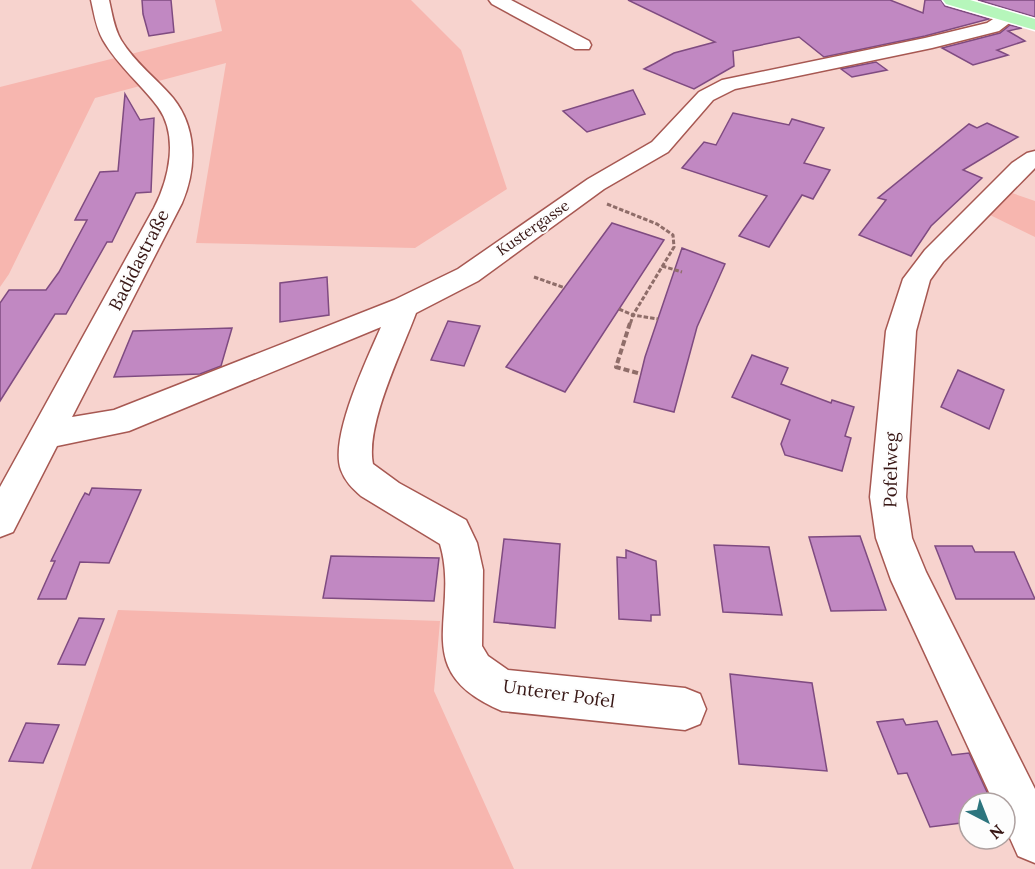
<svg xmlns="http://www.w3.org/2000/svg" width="1035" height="869" viewBox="0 0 1035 869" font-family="Lora,serif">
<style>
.green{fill:#f7b6af}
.building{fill:#c188c2;stroke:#7f4b81;stroke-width:1.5}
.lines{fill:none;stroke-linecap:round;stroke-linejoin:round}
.minor-casing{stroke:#a75852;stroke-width:3}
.major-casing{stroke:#fff;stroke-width:3}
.path-far1{stroke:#8f6d69;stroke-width:3;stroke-dasharray:4.5 2;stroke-linecap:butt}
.path{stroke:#8f6d69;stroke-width:4;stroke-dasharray:6 3;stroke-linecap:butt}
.minor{fill:#fff;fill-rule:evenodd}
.major{fill:#b6f6bb;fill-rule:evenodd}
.labels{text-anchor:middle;stroke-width:4.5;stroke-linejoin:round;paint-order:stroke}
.far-street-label{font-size:15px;fill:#371614;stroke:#fdfdfd}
.street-label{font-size:18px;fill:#371614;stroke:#fdfdfd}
</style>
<rect width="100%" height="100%" fill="#f7d3ce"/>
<g class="green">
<polygon points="215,0 411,0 461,50 507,189 415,248 196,243 226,63 95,98 9,274 0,287 0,87 222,31"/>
<polygon points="1009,192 1035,201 1035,237 986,213"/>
<polygon points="118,610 440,621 434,691 514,869 31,869"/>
</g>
<g class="building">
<polygon points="142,0 171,0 174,32 149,36 143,14"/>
<polygon points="628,0 890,0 923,13 925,0 941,0 945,6 989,19 925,36 824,57 799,37 733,51 734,66 694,89 644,69 674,53 715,42"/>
<polygon points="978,0 1035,0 1035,17"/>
<polygon points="1010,25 1022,28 1008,31 1025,41 997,50 1008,55 973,65 942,48 1000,33"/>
<polygon points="876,62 887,70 852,77 841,69"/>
<polygon points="633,90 645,114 587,132 563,111"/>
<polygon points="125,94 140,120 154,118 151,192 136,193 112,242 107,242 66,314 55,314 0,401 0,303 9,290 46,290 59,272 87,220 75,220 100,172 118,171"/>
<polygon points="733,113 789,125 792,119 824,128 804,163 830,170 813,199 802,195 769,247 739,236 767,196 682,168 704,142 716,145"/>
<polygon points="987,123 1018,137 963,170 982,178 931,226 911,256 859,235 886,200 878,198 969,124 977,128"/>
<polygon points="612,223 664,240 565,392 506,367"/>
<polygon points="682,248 725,264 697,327 674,412 634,402 645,357"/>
<polygon points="327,277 329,315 280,322 280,283"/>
<polygon points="448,321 480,326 464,366 431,360"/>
<polygon points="232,328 221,366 200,374 114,377 133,331"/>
<polygon points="752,355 788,368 781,384 831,403 832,400 854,407 845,436 851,438 842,471 785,455 781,444 790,420 732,397"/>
<polygon points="958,370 1004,390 989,429 941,407"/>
<polygon points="92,488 141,490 109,563 80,562 66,599 38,599 55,561 51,561 80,502 85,493 89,495"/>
<polygon points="860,536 886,610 831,611 809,537"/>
<polygon points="504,539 560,544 555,628 494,622"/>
<polygon points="714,545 769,547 782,615 723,612"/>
<polygon points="935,546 972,546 975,552 1014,552 1035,599 956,599"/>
<polygon points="626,550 656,561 660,615 651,615 651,621 619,619 617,557 626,558"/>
<polygon points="331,556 439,558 434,601 323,598"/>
<polygon points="79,618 104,619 85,665 58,664"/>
<polygon points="730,674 812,683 827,771 739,764"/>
<polygon points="903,719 906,725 937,721 952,755 969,753 992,803 969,803 969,822 930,827 907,773 898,774 877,722"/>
<polygon points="26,723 59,725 43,763 9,761"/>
</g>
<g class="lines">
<defs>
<g id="minor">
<path d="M91,0H109C112,13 114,28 121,40C135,63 156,78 173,98C197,128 197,168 182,203L72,417L114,410L394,300L458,269L588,179L652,142L699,92L722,80L925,38L987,23L1001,14H1013L1016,18L999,31L932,48L735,89L713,100L668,152L604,189L478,281L416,313C402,351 365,425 373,464L399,483L466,520L477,543L483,570L482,646L488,656L508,670L685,688L700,694L706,709L700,724L685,730L502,711C406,671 461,615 440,544L361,496C352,488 345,481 341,470C329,438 367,359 381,327L129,431L57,446L13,532L0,537V487L154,208C169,179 179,136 158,107C141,84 118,66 103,40C96,28 94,13 91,0Z"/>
<polygon points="489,0 511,0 589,41 591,45 589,49 575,49 492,4"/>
<polygon points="1035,151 1035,168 943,262 930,280 916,331 906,497 912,538 926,572 1035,789 1035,863 1018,856 1005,827 1005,803 994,803 891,580 876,538 870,497 886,331 903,279 925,250 1012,163 1027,153"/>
</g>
<polygon id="major" points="943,0 970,0 1035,19 1035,30 946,4"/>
</defs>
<use href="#minor" class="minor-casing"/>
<use href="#major" class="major-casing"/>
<g class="path-far1">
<polyline points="607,204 657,224 673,235 674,247 633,315 630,325"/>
<polyline points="662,266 682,272"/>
<polyline points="534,277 565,288"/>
<polyline points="619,309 633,315 658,319"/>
</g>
<polyline class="path" points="630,323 616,367 641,374"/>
<use href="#minor" class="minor"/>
<use href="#major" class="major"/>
</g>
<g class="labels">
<g class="far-street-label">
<text transform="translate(533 228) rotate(-35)" y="5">Kustergasse</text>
</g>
<g class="street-label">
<text transform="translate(139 260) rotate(-63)" y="6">Badidastraße</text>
<text transform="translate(891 470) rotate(-89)" y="6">Pofelweg</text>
<text transform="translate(559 694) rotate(8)" y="6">Unterer Pofel</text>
</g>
</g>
<g transform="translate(987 821) rotate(138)"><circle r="28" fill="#fdfdfd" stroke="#aea1a0" stroke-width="1.5"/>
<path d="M0-4.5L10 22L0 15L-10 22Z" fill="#2d757e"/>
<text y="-9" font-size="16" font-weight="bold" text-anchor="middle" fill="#371614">N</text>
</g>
</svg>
